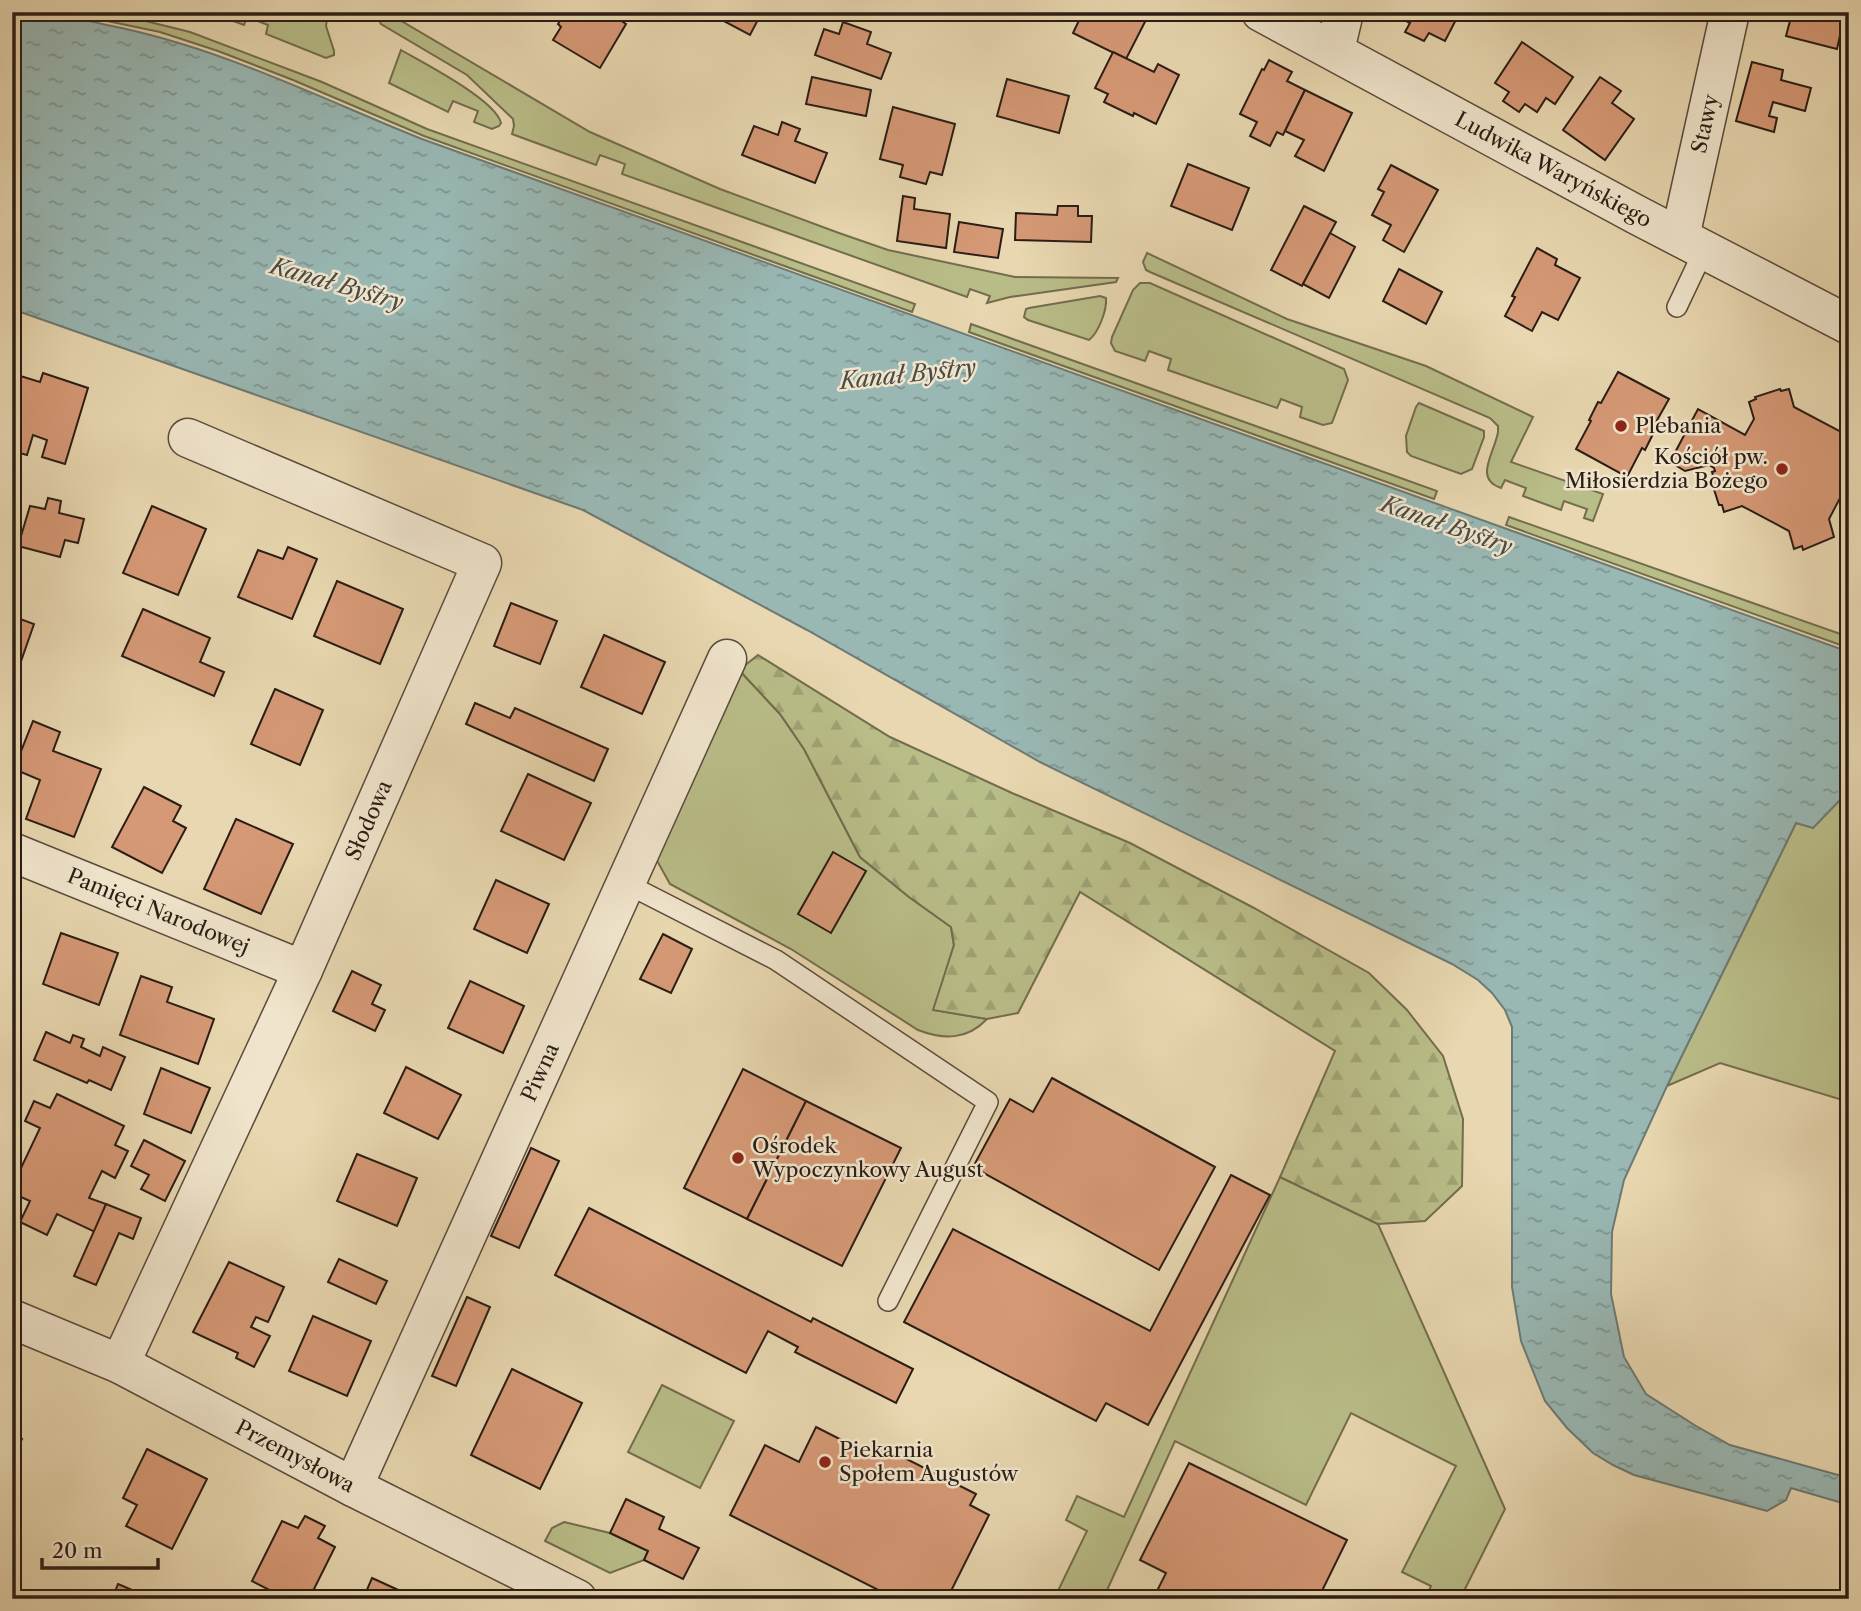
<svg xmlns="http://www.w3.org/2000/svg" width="1861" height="1611" viewBox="0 0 1861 1611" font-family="'Libre Caslon Text',serif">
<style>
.green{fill:#b9bd88;stroke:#726d4e;stroke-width:2}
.forest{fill:url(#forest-firs);stroke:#726d4e;stroke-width:2}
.water{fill:url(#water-ripples);stroke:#6d7a74;stroke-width:2}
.building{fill:#d69976;stroke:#2a1d15;stroke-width:2}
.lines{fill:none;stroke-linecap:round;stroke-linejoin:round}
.service-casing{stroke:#5a4c3c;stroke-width:22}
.minor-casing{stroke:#5a4c3c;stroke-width:41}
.service{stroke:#f0e5cc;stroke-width:19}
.minor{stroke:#f0e5cc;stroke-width:38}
.poi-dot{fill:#8f2418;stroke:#f0e5cc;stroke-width:2.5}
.labels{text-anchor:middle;stroke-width:5;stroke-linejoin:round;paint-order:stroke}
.street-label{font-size:21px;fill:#2a1d15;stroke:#f0e5cc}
.poi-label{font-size:21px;fill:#2a1d15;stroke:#f0e5cc;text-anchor:start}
.water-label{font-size:23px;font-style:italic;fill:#4b4c45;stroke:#f0e5cc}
</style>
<defs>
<pattern id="forest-firs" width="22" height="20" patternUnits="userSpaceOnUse" patternTransform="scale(1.75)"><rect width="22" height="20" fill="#b9bd88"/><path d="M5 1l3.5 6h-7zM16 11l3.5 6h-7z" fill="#9fa274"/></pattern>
<pattern id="water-ripples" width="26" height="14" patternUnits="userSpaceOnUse" patternTransform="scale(1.75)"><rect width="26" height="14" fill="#99b8b4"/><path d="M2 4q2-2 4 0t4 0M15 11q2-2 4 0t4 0" fill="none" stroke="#7d9591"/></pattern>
</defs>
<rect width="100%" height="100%" fill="#e8d7b0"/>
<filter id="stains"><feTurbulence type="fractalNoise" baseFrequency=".00286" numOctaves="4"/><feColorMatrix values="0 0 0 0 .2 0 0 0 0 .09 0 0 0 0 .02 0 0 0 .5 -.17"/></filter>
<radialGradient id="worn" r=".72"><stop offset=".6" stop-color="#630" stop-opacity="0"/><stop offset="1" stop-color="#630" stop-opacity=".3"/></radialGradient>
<g class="green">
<polygon points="64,12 109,12 190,32 322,82 427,129 915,304 912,312 424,136 293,80 218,51 160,32"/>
<polygon points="230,12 328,12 326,26 334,51 334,55 326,58 266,34 268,25 247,17 244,25 233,21"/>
<polygon points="380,12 386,12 590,132 720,189 839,233 888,250 1015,277 1118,278 1116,282 1010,297 987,303 990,296 970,289 967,297 622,174 625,164 600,155 596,165 512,134 514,126 513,119 467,75 381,24 379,20"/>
<path d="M401,50C422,62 496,100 501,123L499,126L492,129L474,122L478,111L453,101L448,112L389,83Z"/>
<path d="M1147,253L1287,319L1426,366L1533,417L1511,462L1603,494L1593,521L1584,518L1587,509L1564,501L1561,510L1523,496L1526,488L1505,480L1501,488C1473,479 1495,452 1498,432V426L1490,418L1150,272L1146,270L1143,262Z"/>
<polygon points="1140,283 1150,283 1344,369 1348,380 1332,423 1323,425 1300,417 1302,407 1281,399 1277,408 1168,370 1171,359 1149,351 1145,361 1115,351 1111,343 1112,337 1133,290"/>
<path d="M1100,296L1106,298C1107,310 1099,332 1089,340L1028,320L1024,317L1026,309L1029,308Z"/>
<polygon points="971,324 1437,491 1434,499 969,332"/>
<polygon points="1419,403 1484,431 1484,437 1472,469 1461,474 1411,456 1407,452 1406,436 1416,407"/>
<polygon points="1509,517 1849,637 1849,648 1506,525"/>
<path d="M739,670L780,714L804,749L860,857L909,897L951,927L954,945L934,1010L987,1019C967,1040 944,1040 918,1030L791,949L670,884L655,857Z"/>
<polygon points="1839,801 1849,804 1849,1102 1720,1063 1667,1086 1796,823 1813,827"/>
<polygon points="1280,1177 1378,1224 1505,1509 1460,1599 1425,1599 1431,1586 1402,1572 1456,1466 1351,1413 1306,1505 1175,1441 1103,1599 1054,1599 1087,1531 1066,1520 1077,1496 1124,1517"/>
<polygon points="662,1385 734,1421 700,1488 628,1452"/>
<polygon points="564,1522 610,1533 648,1551 644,1560 610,1573 545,1541 552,1528"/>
</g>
<polygon class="forest" points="758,655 890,737 1012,793 1130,843 1254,908 1369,973 1407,1010 1443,1056 1463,1119 1462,1186 1425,1221 1378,1224 1280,1177 1335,1051 1080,892 1018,1013 987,1019 933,1010 954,945 951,927 909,897 860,857 804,749 780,714 739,670"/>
<path class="water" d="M12,12C45,12 75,18 107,25C220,47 317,97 422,139L1849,652V804L1839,801L1813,828L1796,823L1667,1086L1624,1180L1612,1232L1611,1294L1624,1357L1646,1394L1696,1426L1730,1445L1849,1478V1505L1791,1488L1786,1500L1767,1511L1634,1475L1613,1465L1593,1453L1567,1428L1545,1401L1521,1341L1512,1287V1027L1505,1010L1492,993L1478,980L1452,964L1040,762L807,630L583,510L12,309Z"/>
<g class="building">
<polygon points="565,12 608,12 626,24 600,68 553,40 561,27 558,24"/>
<polygon points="723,12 762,12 750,35 720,19"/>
<polygon points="1083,12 1140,12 1148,16 1126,59 1073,33"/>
<polygon points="1394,12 1460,12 1445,41 1429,33 1424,41 1405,32 1410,23 1393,14"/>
<polygon points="1783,12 1849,12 1849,33 1841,31 1837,49 1786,36 1791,17 1783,16"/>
<polygon points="843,22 871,32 867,44 891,53 881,79 815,55 824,29 839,34"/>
<polygon points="1522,42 1573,77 1555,104 1546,98 1537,112 1525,104 1519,112 1503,101 1509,92 1495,83"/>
<polygon points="1113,52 1154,72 1158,64 1179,75 1156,124 1134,113 1133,116 1104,102 1108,94 1095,88"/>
<polygon points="1269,60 1292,72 1287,81 1305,90 1283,135 1277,132 1270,146 1250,136 1257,122 1240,114 1262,69 1264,70"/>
<polygon points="1752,62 1783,70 1781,80 1811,88 1805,111 1773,102 1769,116 1777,118 1774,132 1736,121"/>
<polygon points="812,77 871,90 866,116 806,104"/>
<polygon points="1600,77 1621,91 1612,103 1634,119 1605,160 1563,130"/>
<polygon points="1007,79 1069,96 1059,133 997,116"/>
<polygon points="1305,90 1352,113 1324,171 1295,156 1304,140 1285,131"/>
<polygon points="893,107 955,124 942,175 930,172 926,184 900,177 903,165 880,159"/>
<polygon points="782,122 800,129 795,141 827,153 815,183 742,155 754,126 778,135"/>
<polygon points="1188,164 1249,188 1232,230 1171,206"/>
<polygon points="1391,165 1438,190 1404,252 1383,240 1391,225 1372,215 1384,192 1378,189"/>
<polygon points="903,196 915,198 914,209 950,214 946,248 897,241"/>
<polygon points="1058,206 1078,206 1078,216 1092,216 1091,242 1015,240 1016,213 1057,215"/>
<polygon points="1304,206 1336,222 1302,286 1271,270"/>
<polygon points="959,222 1003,229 998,258 954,252"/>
<polygon points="1330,233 1355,247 1329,298 1303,284"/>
<polygon points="1537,248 1557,259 1555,265 1580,278 1558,320 1542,312 1532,331 1505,316 1515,297 1512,296"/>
<polygon points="1399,269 1442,292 1426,324 1383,301"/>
<polygon points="1618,372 1669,399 1651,431 1654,432 1645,450 1642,448 1627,477 1576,449 1591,421 1589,420 1598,402 1601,403"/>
<polygon points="43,373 88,388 65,464 42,457 47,440 33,435 27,455 12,451 14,374 40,382"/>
<polygon points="1780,389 1781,391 1789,389 1794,407 1841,432 1849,429 1849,481 1829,519 1834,537 1803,550 1802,546 1794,549 1789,531 1742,506 1724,512 1722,505 1719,505 1711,480 1714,479 1712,472 1715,471 1714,468 1709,465 1685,471 1670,462 1698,409 1745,435 1754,419 1749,402 1756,399 1755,397"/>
<polygon points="48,498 61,501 59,513 84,519 78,543 65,540 60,557 18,546 30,506 45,509"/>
<polygon points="152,506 206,529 178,595 123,573"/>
<polygon points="288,547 317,559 292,619 238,597 258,550 283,559"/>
<polygon points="337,581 403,609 380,664 314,636"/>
<polygon points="511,603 557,621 540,664 494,646"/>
<polygon points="143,609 210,638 200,662 224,672 214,696 122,656"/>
<polygon points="12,616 34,624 12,687"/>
<polygon points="604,635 665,662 642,714 581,687"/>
<polygon points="275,689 323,710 300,765 251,744"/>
<polygon points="475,703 510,718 515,708 608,749 594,781 466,724"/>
<polygon points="33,721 60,732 53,751 101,769 74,837 26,819 40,780 14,769"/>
<polygon points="528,774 591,803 564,860 501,831"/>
<polygon points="144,787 181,806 173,821 186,828 162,873 112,847"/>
<polygon points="236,819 293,844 261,914 204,889"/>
<polygon points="833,852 866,871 831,933 798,914"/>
<polygon points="496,880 549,904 527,953 474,929"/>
<polygon points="61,933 118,953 99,1005 43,984"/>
<polygon points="663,934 692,949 671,993 640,979"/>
<polygon points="352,971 381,985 372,1004 385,1010 375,1031 333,1011"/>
<polygon points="141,976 172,987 167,1002 214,1019 198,1064 120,1035"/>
<polygon points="470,981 524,1006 503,1053 448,1028"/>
<polygon points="46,1032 70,1043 73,1035 84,1039 81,1047 100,1056 103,1047 125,1057 111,1090 89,1080 87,1083 34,1060"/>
<polygon points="406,1067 461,1095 438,1139 384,1113"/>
<polygon points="161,1068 210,1088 191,1133 144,1114"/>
<polygon points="743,1069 806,1101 747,1219 684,1188"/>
<polygon points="1052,1078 1215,1167 1159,1270 973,1167 1010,1099 1033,1112"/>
<polygon points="57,1094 124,1126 115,1145 128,1151 115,1178 102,1171 89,1198 106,1204 95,1232 57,1214 47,1235 20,1222 30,1201 12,1193 12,1187 40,1128 25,1121 34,1101 50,1108"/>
<polygon points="806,1101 901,1148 842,1266 747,1219"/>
<polygon points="144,1140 185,1161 165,1201 141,1189 149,1175 131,1166"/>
<polygon points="531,1148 559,1161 519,1248 491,1236"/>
<polygon points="357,1154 417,1178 397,1226 337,1201"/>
<polygon points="1231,1175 1270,1195 1148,1425 1106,1403 1096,1421 904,1322 953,1229 1150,1331"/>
<polygon points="106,1204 141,1218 133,1239 119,1233 96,1285 74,1276"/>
<polygon points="589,1208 811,1322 813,1318 913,1369 896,1403 795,1352 798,1347 768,1331 746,1373 555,1275"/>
<polygon points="339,1259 387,1281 376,1304 328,1282"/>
<polygon points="229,1262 284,1287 268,1322 256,1317 251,1327 270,1336 254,1367 236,1358 238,1353 193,1332"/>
<polygon points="467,1297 490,1307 456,1386 432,1376"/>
<polygon points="313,1316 371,1341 347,1396 289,1371"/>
<polygon points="512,1369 582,1403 540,1489 471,1455"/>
<polygon points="816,1427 873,1456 879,1445 976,1494 970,1505 989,1515 947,1599 896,1599 730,1515 765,1445 799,1462"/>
<polygon points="12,1434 22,1439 12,1460"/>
<polygon points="147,1449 207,1479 172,1549 126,1526 137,1505 123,1498"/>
<polygon points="1189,1463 1347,1540 1318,1599 1153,1599 1166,1573 1140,1560"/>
<polygon points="626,1499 664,1517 659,1529 699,1548 683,1579 644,1560 648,1551 610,1533"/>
<polygon points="305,1516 325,1526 318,1538 335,1547 309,1599 287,1599 252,1581 282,1521 298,1528"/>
<polygon points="372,1578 418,1599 363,1599"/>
<polygon points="118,1584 153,1599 112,1599"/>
</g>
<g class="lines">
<defs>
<g id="service">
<polyline points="1677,307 1704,250"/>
<polyline points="625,883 776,960 988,1102 888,1301"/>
</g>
<g id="minor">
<path id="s1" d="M1261,12L1637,215L1849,325"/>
<polyline points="1335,50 1344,12"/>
<path id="s2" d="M1680,237L1730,12"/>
<path id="s3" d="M12,852L303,970"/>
<path id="s4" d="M12,1319L120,1364L353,1487L577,1599"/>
<path id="s5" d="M120,1364L303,970L482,563L188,438"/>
<path id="s6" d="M353,1487L727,659"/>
</g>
</defs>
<use href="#service" class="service-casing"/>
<use href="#minor" class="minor-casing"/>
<use href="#service" class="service"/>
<use href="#minor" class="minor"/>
</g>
<g class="poi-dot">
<circle cx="1621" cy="426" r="7"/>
<circle cx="1782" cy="469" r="7"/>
<circle cx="738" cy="1158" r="7"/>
<circle cx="825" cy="1462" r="7"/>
</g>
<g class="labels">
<g class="street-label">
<text dy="7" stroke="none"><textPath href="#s2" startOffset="116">Stawy</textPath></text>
<text dy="7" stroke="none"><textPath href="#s1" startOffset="332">Ludwika Waryńskiego</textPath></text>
<text dy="7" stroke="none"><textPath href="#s5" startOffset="598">Słodowa</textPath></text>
<text dy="7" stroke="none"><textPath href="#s3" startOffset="158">Pamięci Narodowej</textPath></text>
<text dy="7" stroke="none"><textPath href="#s6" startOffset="455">Piwna</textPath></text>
<text dy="7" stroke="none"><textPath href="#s4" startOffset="315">Przemysłowa</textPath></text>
</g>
<g class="poi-label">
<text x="1635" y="433">Plebania</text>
<text x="1768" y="464" text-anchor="end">Kościół pw.<tspan x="1768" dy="24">Miłosierdzia Bożego</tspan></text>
<text x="752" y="1153">Ośrodek<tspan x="752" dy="24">Wypoczynkowy August</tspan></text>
<text x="839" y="1457">Piekarnia<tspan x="839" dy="24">Społem Augustów</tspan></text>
</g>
<g class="water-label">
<text transform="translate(337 284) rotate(16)" y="8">Kanał Bystry</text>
<text transform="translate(908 374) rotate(-6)" y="8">Kanał Bystry</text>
<text transform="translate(1447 525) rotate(19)" y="8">Kanał Bystry</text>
</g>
</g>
<rect width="1861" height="1611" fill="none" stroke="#e8d7b0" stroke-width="42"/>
<rect x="14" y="14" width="1833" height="1583" fill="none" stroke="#2a1d15" stroke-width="3.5"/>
<rect x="21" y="21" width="1819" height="1569" fill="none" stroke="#2a1d15" stroke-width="2"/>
<path d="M42 1558v10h116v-10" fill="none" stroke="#2a1d15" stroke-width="3.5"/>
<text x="52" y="1558" font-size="21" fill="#2a1d15" stroke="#f0e5cc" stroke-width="5" paint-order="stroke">20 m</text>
<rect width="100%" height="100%" filter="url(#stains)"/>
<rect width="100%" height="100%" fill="url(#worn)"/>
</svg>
